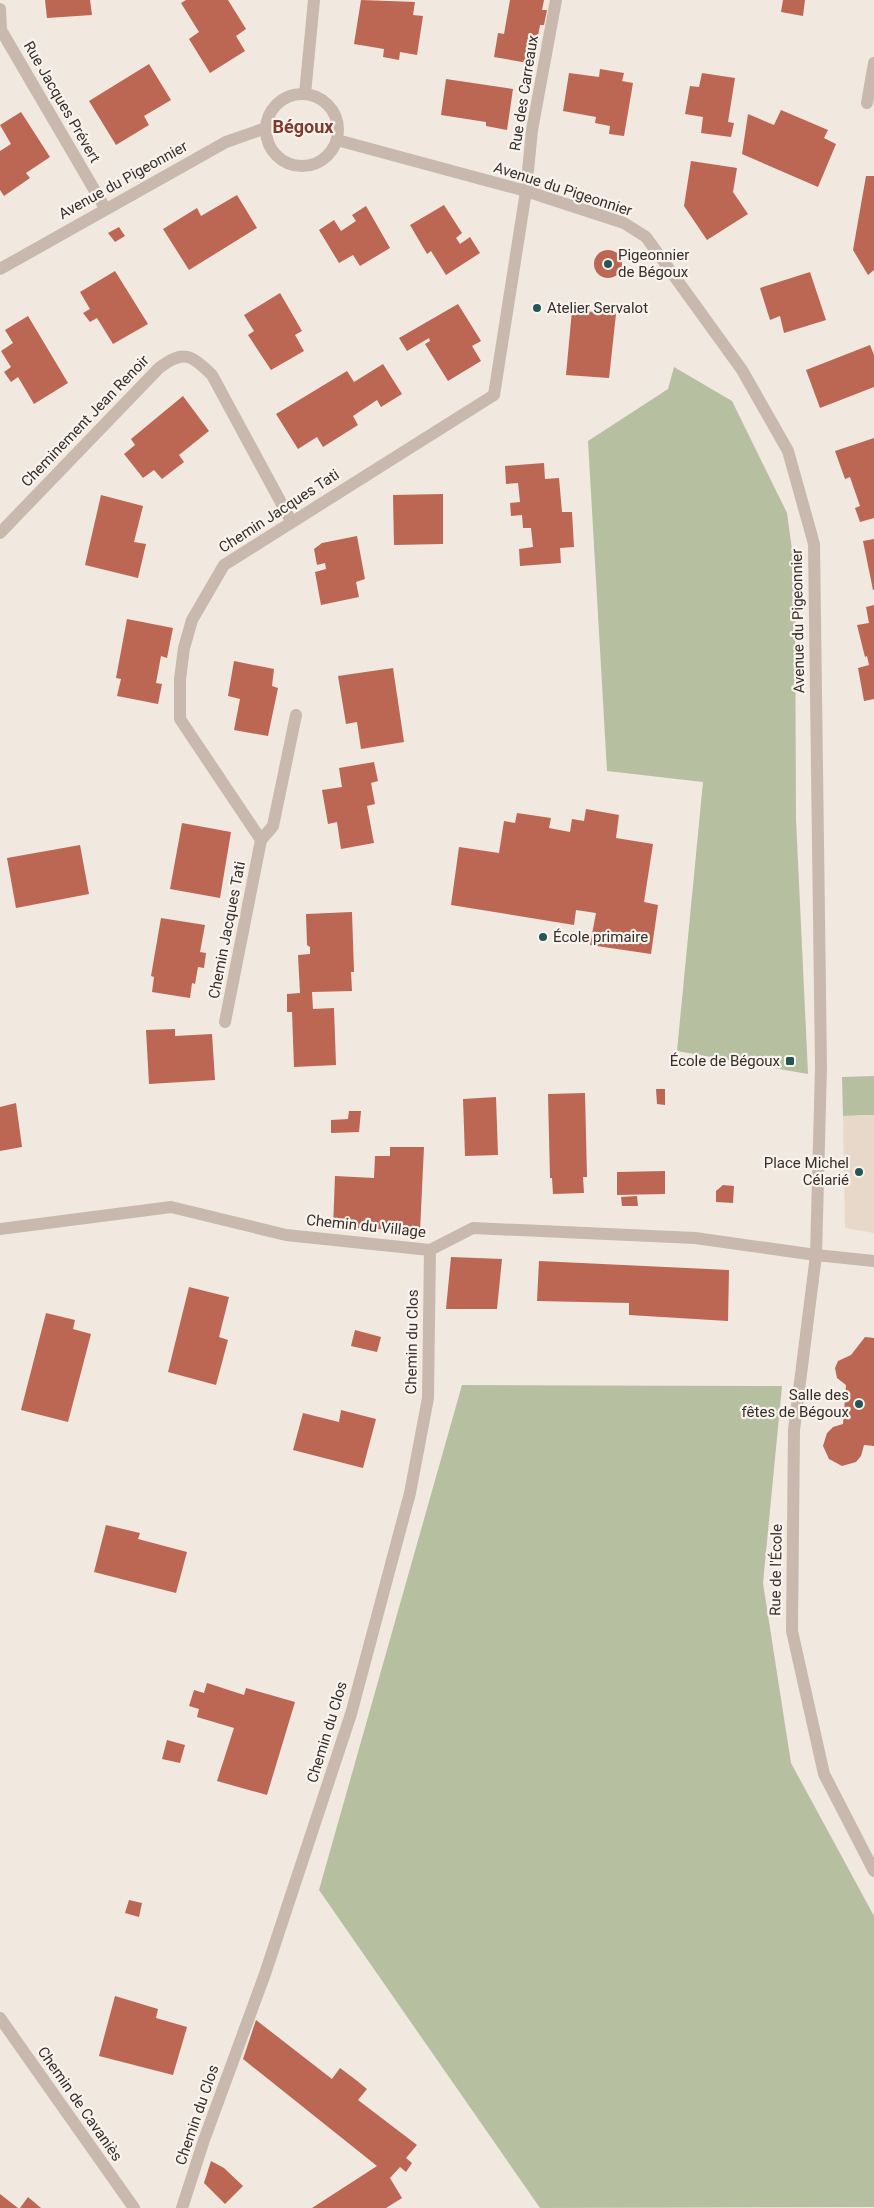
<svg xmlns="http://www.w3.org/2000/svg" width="874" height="2208" viewBox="0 0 874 2208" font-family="Roboto,sans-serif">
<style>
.green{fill:#b7bfa1}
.plaza{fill:#e8d8c9}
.building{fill:#bc6654}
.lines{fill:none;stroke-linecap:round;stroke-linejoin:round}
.service{stroke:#c9b8ad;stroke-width:12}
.minor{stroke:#c9b8ad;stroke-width:12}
.poi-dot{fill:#245656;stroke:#f9f3ed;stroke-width:2}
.labels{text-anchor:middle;stroke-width:4.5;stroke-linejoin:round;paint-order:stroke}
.street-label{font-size:15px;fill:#382e2b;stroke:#f9f3ed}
.poi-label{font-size:15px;fill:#382e2b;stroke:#f9f3ed;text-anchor:start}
.quarter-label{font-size:18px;font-weight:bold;fill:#803a2b;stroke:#f9f3ed}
</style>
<rect width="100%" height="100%" fill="#f1e8e0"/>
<g class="green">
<polygon points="674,367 732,401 787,513 795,572 796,819 808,1074 677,1051 703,782 607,771 588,441 668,389"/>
<polygon points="874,1076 874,1115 843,1116 842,1077"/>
<polygon points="462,1385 782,1386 763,1583 791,1763 874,1916 874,2207 540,2208 319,1890"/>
</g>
<polygon class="plaza" points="874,1115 874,1233 845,1228 843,1116"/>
<g class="building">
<polygon points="45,0 90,0 92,15 47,18"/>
<polygon points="186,0 228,0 246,29 236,36 245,51 210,73 189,39 199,32 181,3"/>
<polygon points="361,0 415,2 413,15 423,16 417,55 400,52 399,60 383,57 384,49 354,44"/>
<polygon points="510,0 544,0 542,10 547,10 544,25 540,25 533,64 494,57 498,33 504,34"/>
<polygon points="783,0 805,0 803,16 781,12"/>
<polygon points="149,64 171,100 144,116 149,125 116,145 89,101"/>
<polygon points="600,69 624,73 622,81 633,83 624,136 609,134 610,126 595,123 596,117 563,111 569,73 599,77"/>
<polygon points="702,73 735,78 728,122 734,123 731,137 701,133 703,117 685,114 690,86 699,87"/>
<polygon points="446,79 513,89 507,130 486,126 486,122 441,115"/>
<polygon points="781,110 828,130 824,138 836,144 818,187 742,154 748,114 774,125"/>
<polygon points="21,112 50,157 26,173 30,178 4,196 0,190 0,151 11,144 0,125"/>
<polygon points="691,161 737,168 733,192 748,214 707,240 684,206"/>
<polygon points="866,176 874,176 874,270 868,275 853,250"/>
<polygon points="237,195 257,228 189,270 163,229 197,208 201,216"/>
<polygon points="444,205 462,233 456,238 460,244 470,237 480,253 446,275 431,251 427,254 410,225"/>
<polygon points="366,206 390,248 360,266 353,255 339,263 319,230 334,220 341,231 356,221 352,215"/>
<polygon points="119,227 125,236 115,242 108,233"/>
<circle cx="608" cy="264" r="14"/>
<polygon points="115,271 148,324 113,344 97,318 90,322 83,313 90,309 80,292"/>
<polygon points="810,272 826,320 784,333 780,316 770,320 760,288"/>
<polygon points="280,293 302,331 295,335 304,351 271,370 248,335 254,331 244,315"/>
<polygon points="458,304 481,341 472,346 481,361 448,381 425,344 430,341 429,338 407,351 399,338"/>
<polygon points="572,310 616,314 609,378 566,375"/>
<polygon points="28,316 68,383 34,404 18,377 11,382 4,372 11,367 1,351 13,343 5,330"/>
<polygon points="870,345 874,355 874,387 820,408 806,370"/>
<polygon points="383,364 402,394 381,407 377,400 353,416 358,425 323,447 317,437 298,449 276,414 347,371 354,382"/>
<polygon points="183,396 209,431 179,455 184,462 162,479 154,470 143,478 124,454 135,445 131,439"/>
<polygon points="874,438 874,518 860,522 855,508 860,506 850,477 845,479 835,451"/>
<polygon points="544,463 545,479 559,478 562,512 572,512 574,547 560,548 561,563 520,566 519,549 533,547 531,528 523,528 522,515 511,516 510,503 520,502 518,483 506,484 505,466"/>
<polygon points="443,494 443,544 394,545 393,495"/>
<polygon points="101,495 143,506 134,542 146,544 138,578 85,565"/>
<polygon points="357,536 365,579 356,582 359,597 321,605 315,572 326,569 325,563 317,565 314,549 322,543"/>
<polygon points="874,539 874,590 873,590 863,541"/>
<polygon points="874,605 874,699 864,701 858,668 869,665 867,656 865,657 857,625 869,623 866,607"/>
<polygon points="127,619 173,628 167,658 161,656 156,683 162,684 158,704 117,696 121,679 116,678"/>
<polygon points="234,661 274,669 272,686 278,688 268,736 234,730 240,699 228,696"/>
<polygon points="393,668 404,742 361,749 357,722 346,724 338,676"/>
<polygon points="374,762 378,781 371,783 375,804 367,806 374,843 341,849 337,822 328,824 322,790 342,787 339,768"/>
<polygon points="586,809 619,815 616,838 653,844 644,902 658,905 651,954 590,945 596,913 576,910 574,925 451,905 459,847 499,853 504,821 515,823 517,813 551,818 549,828 570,832 572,819 584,821"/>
<polygon points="182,823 231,832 220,898 170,889"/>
<polygon points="80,845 89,894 16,908 7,858"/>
<polygon points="352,912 354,972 351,972 352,991 312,992 313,1009 334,1008 336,1065 294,1067 292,1012 287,1012 287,994 300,993 298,955 310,954 310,947 307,945 306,914"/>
<polygon points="161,918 205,925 200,952 206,953 204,968 198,967 195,984 192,983 190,998 152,992 154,977 151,976"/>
<polygon points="175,1029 175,1036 212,1034 215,1080 149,1084 146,1030"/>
<polygon points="656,1089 665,1089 665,1105 657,1104"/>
<polygon points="585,1093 587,1177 583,1177 584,1193 553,1194 552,1178 550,1178 548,1094"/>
<polygon points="496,1097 498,1155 465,1156 463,1099"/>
<polygon points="16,1103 22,1147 0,1151 0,1107"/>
<polygon points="349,1111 361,1111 359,1132 331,1133 331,1120 348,1119"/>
<polygon points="390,1147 424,1147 420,1231 333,1227 335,1176 374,1178 375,1156 390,1156"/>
<polygon points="665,1171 665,1194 617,1195 617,1172"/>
<polygon points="723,1185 734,1186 733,1203 716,1202 716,1191"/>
<polygon points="637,1196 638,1206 622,1206 621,1197"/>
<polygon points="451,1257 502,1259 497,1309 446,1309"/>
<polygon points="539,1261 729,1270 728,1321 629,1315 629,1303 537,1301"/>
<polygon points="189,1287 229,1297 219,1337 228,1340 216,1385 168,1372"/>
<polygon points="46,1313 75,1320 73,1329 91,1334 68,1422 21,1410"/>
<polygon points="355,1330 381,1337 377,1352 351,1346"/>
<polygon points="865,1337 874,1338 874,1446 864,1445 861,1456 856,1462 842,1466 829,1459 823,1446 827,1433 833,1427 843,1424 846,1385 837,1378 835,1368 838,1361 851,1355"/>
<polygon points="341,1410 376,1419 363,1468 293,1450 303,1413 339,1422"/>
<polygon points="106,1525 140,1533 138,1539 187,1552 176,1593 94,1572"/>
<polygon points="207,1683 244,1695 246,1688 295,1702 267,1795 217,1781 234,1728 197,1717 199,1709 189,1706 194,1690 204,1693"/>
<polygon points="167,1740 185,1745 180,1763 162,1759"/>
<polygon points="129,1900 142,1903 139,1917 125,1913"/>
<polygon points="115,1996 158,2009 156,2018 187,2027 173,2075 99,2056"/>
<polygon points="256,2020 332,2079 340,2068 356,2080 367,2089 358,2100 417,2145 406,2158 412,2163 406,2172 400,2167 390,2178 402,2198 386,2208 312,2208 377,2166 243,2059"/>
<polygon points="211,2161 224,2168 243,2186 225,2204 204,2183"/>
<polygon points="0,2194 18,2208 0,2208"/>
<polygon points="28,2197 41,2208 20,2208"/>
</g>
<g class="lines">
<polyline class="service" points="261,840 273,826 296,715"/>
<g class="minor">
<polyline points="0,9 1,30 105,208"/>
<polyline points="305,94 314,0"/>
<circle cx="302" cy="130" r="36"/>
<polyline points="867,103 874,63"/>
<polyline points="337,140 526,191 624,223 646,237 742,370 788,451 814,544 821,1067 816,1255 794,1430 792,1631 824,1774 874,1871"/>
<polyline points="0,269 226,142 266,128"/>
<path d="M0,533L159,368C184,349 191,355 212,375L291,521"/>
<polyline points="225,1022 261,840 180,719 180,679 184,648 192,620 224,565 494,395 526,191 532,130 556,0"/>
<polyline points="0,1229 171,1207 286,1235 430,1250 473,1228 695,1238 816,1255 874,1261"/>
<polyline points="0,2018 134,2208"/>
<polyline points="182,2208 204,2140 265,1974 351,1714 410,1493 428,1398 430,1250"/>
</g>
</g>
<g class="poi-dot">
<circle cx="608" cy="264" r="5"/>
<circle cx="537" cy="308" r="5"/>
<circle cx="543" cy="937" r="5"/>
<rect x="785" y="1056" width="10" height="10" rx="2.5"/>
<circle cx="859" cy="1172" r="5"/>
<circle cx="859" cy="1404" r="5"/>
</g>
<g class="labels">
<g class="street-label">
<text transform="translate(524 93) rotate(-81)" y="5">Rue des Carreaux</text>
<text transform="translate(62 102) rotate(60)" y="5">Rue Jacques Prévert</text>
<text transform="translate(123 180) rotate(-29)" y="5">Avenue du Pigeonnier</text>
<text transform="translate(563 189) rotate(18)" y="5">Avenue du Pigeonnier</text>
<text transform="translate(85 421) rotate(-46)" y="5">Cheminement Jean Renoir</text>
<text transform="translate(279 511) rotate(-33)" y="5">Chemin Jacques Tati</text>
<text transform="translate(798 621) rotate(-91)" y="5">Avenue du Pigeonnier</text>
<text transform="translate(227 930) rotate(-79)" y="5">Chemin Jacques Tati</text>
<text transform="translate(366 1226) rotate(6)" y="5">Chemin du Village</text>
<text transform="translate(412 1342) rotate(-89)" y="5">Chemin du Clos</text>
<text transform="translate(776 1570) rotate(-89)" y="5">Rue de l'École</text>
<text transform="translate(327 1732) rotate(-73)" y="5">Chemin du Clos</text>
<text transform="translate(80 2104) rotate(55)" y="5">Chemin de Cavaniès</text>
<text transform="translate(197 2115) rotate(-71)" y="5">Chemin du Clos</text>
</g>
<g class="poi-label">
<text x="618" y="260">Pigeonnier<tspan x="618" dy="17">de Bégoux</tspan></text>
<text x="547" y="313">Atelier Servalot</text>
<text x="553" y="942">École primaire</text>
<text x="780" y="1066" text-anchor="end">École de Bégoux</text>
<text x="849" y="1168" text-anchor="end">Place Michel<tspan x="849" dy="17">Célarié</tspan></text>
<text x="849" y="1400" text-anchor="end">Salle des<tspan x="849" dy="17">fêtes de Bégoux</tspan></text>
</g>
<g class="quarter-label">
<text x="303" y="133">Bégoux</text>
</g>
</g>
</svg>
